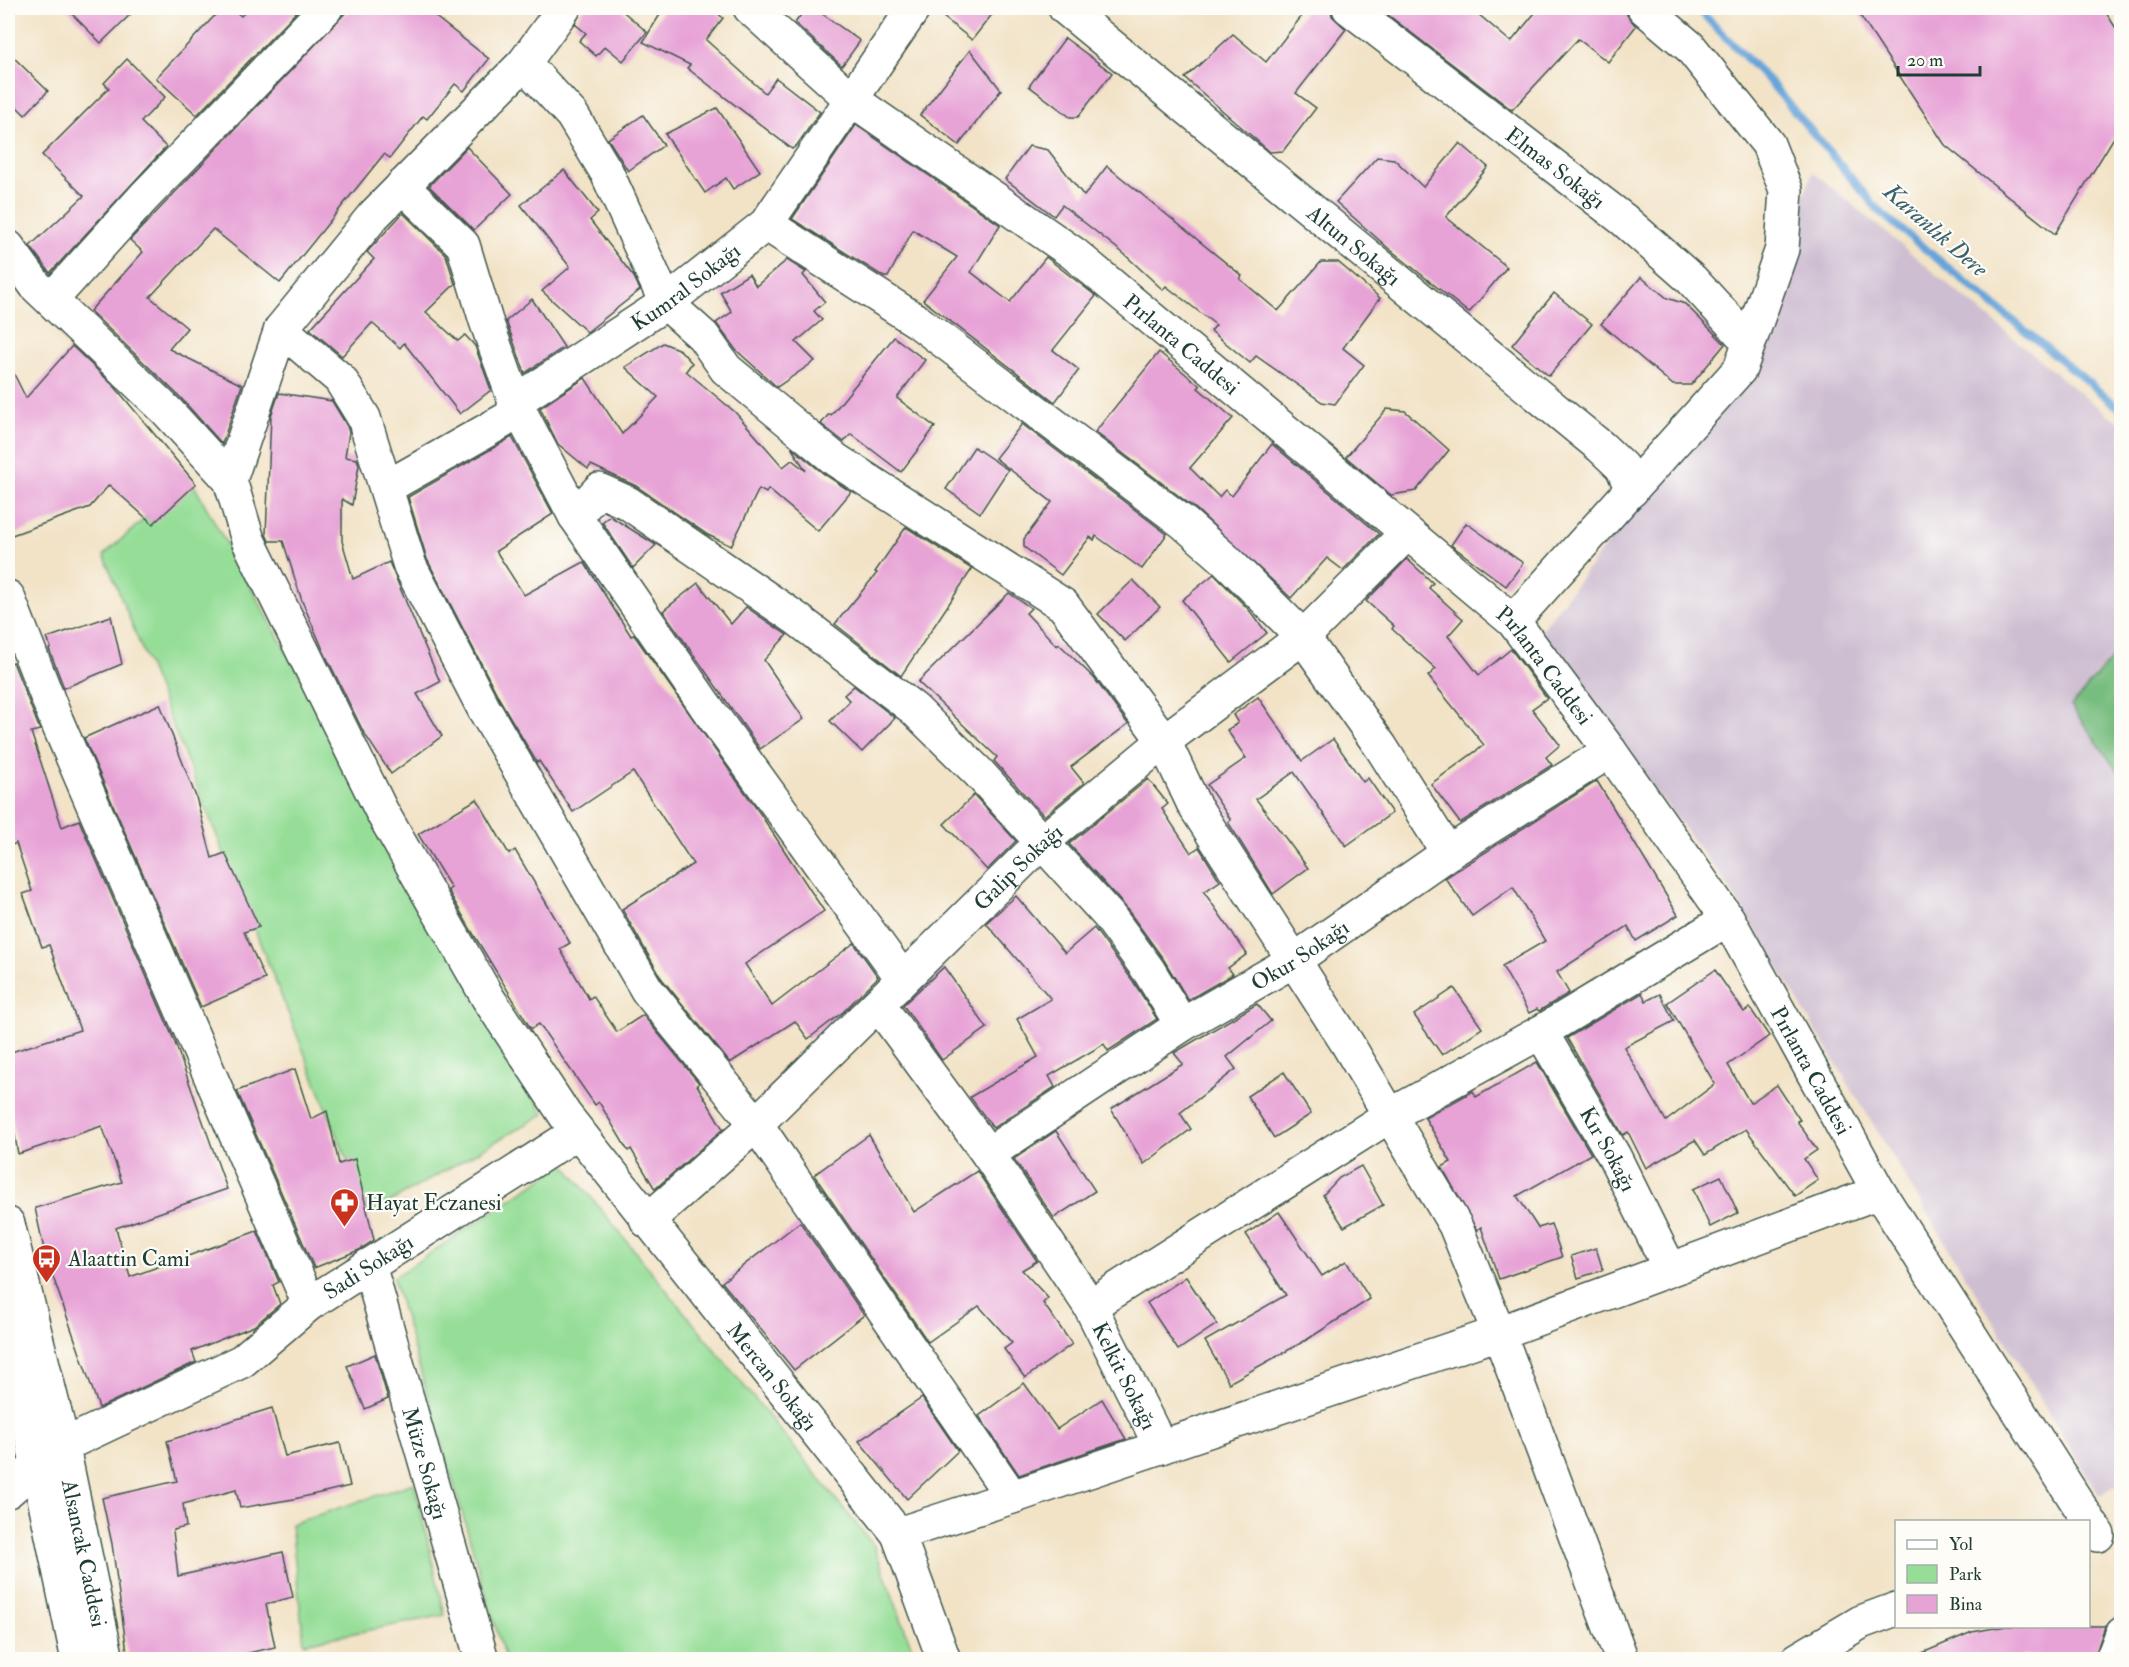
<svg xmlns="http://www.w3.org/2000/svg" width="2129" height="1667" viewBox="0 0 2129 1667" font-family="'IM FELL Double Pica',serif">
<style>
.industrial{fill:#cebed1}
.green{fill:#96de98;stroke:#5a8e66;stroke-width:1.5}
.forest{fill:#78bd80;stroke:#4c7d5a;stroke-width:1.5}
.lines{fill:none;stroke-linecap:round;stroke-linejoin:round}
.stream{stroke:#68a4d9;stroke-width:8}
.building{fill:#e7a2d6}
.minor-casing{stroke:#3f564a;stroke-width:36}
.tertiary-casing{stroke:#3f564a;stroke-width:36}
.minor{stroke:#fff;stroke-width:33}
.tertiary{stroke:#fff;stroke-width:33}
.labels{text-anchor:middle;stroke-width:4.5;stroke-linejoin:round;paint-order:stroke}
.street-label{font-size:22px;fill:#1f3d34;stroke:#fdfcf7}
.poi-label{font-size:22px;fill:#1f3d34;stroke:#fdfcf7;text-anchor:start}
.water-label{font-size:24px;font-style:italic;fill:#39616e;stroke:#fdfcf7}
</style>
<rect width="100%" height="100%" fill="#fdfcf7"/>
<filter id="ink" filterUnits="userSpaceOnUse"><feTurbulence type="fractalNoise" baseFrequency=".0167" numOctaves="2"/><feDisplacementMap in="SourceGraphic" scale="12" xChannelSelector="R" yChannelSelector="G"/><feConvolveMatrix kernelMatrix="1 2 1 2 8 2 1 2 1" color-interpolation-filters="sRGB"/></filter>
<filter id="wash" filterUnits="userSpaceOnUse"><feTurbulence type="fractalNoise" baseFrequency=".008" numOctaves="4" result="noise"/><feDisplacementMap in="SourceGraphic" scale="24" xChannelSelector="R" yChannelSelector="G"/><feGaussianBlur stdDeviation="1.35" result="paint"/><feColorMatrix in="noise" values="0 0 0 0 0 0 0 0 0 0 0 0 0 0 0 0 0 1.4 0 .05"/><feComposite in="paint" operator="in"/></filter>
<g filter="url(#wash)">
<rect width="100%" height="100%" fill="#f2e3c7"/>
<polygon class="industrial" points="1813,172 2083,396 2121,424 2121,648 2071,706 2121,776 2121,1484 2099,1495 1728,886 1537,636 1736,373"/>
<g class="green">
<polygon points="190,478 544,1114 369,1214 104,555"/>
<polygon points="564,1164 874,1546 916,1659 505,1659 393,1278"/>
<polygon points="414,1483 445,1615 304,1643 291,1524"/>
</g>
<polygon class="forest" points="2121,648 2121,776 2071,706"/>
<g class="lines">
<polyline class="stream" points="1697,8 1769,81 1880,212 2122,410"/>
</g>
<g id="blocks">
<g class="building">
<polygon points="66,8 137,8 101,43"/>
<polygon points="222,8 231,8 241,16 249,8 293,8 297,11 197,115 156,78"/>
<polygon points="350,8 424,8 489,59 464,91 455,84 427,119 423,116 390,158 384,154 280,283 213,229 150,297 187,328 169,349 242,385 222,444 180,397 90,311 143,252 130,240"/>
<polygon points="583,8 619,8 647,32 623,61 605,46 596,56 579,41 586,33 575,24"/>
<polygon points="664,8 712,8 723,18 706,40 765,93 776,78 820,112 797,145 792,149 687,68 690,65 643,42"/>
<polygon points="806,8 814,8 860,41 842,66 795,23"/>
<polygon points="932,8 997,8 972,40"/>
<polygon points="1308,8 1331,8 1332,16 1346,29 1296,93 1316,108 1283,151 1270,152 1185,78 1233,34 1266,62"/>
<polygon points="1379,8 1471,8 1511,42 1539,8 1626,8 1627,15 1636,26 1608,62 1578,39 1512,110"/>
<polygon points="1855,8 2103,8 2121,36 2121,126 2055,234 1945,145"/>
<polygon points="1065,38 1112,73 1078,117 1070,117 1029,86"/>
<polygon points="970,50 1001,90 959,145 920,115"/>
<polygon points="8,52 48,91 25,115 8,98"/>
<polygon points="127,59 165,97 141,122 166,147 50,273 30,246 84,196 42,155 109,88 104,83"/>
<polygon points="717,108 760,171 733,189 726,178 705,193 665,134"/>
<polygon points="643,115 664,145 628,171 608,139"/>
<polygon points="856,125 1000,225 971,272 1010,302 1046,257 1096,296 1053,350 1079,370 1055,402 923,300 957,257 913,230 888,277 884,277 792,219"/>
<polygon points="1460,143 1488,167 1446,217 1507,267 1469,313 1387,247 1336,202 1377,157 1394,159 1423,187"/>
<polygon points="1029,146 1048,150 1084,196 1107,166 1242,276 1240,279 1278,311 1321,262 1338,262 1380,298 1343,348 1364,365 1335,404 1322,402 1256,356 1250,363 1211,331 1216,325 1166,286 1163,290 1123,253 1062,205 1054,216 1005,179"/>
<polygon points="467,147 512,194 474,230 429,186"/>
<polygon points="564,170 598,213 590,220 634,277 640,290 587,332 542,291 570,267 521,205"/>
<polygon points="403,213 446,255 455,284 426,312 458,341 465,335 475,346 491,390 460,414 404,343 400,348 372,323 342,356 310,329 374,259 367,252"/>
<polygon points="787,260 806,272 803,275 825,302 814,311 822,320 796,342 815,361 777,387 736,350 716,323 732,312 720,292 749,274 756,286"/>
<polygon points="1641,277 1667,298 1685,304 1725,344 1691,385 1673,385 1601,324"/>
<polygon points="1554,293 1592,324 1549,376 1512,345"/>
<polygon points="532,299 564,347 525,373 506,321"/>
<polygon points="894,337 925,360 897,398 935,427 901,472 851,434 844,442 821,424 829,414 831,415"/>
<polygon points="663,343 680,350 692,363 686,371 735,412 783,467 792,460 806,471 791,447 824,474 851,492 818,531 768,489 766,493 759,489 731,546 708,535 636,486 591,465 588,469 558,444 540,408 585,378 622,434 658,397 625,367"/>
<polygon points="72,346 115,387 196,484 153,524 109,485 90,507 12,535 8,523 8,362 26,398"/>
<polygon points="1159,352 1200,386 1198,388 1233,418 1190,468 1219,497 1225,490 1232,496 1272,444 1379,534 1343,570 1327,558 1291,598 1196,509 1095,432"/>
<polygon points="279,393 332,401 347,426 349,432 345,457 357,459 359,465 352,505 342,499 342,541 353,579 389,562 440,682 417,694 442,736 391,774 364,733 324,652 302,601 283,541 269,541 266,534 271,416"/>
<polygon points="1387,409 1405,411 1449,450 1416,491 1391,495 1346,457"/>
<polygon points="1022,424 1167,534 1142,569 1096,536 1094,540 1090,537 1061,575 1024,547 1024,539 1052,502 995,458"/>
<polygon points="512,437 553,514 496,551 524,595 584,562 631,636 634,635 761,815 824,911 745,964 772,1006 854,943 878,977 843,1012 808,1039 795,1021 730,1063 662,979 622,909 693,864 633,772 573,812 539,761 537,763 500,700 427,559 408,497"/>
<polygon points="974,447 1008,470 980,513 946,489"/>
<polygon points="610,516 656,545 633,568 602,522"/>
<polygon points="1466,523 1523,563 1506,586 1451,545"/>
<polygon points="906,527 972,569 901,676 835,624 877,573 875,572"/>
<polygon points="1407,559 1433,583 1429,588 1463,619 1448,636 1479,675 1511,649 1547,698 1532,709 1560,745 1546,757 1552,765 1460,823 1431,784 1484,745 1428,676 1436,669 1392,629 1394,626 1366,601"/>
<polygon points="1214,574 1249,610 1267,633 1231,662 1182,600"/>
<polygon points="1133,580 1160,607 1125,641 1098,614"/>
<polygon points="698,583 731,624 746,607 787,635 764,660 804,719 760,749 663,611"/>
<polygon points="1009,593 1031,608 1026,613 1057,646 1059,644 1094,678 1128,724 1071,767 1084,783 1044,816 994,761 997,757 918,682"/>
<polygon points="111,616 122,664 64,688 49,649 51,648 47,638"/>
<polygon points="13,662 40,730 31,732 62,827 79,820 174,1040 227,1189 116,1228 130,1277 257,1231 279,1282 273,1285 280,1304 254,1326 192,1351 196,1362 99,1408 45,1254 35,1208 122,1182 102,1126 18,1154 8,1096 8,1053 80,1030 49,945 42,947 23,894 32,891 16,843 8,847 8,664"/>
<polygon points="854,686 895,718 862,752 830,721 850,701 844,695"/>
<polygon points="1258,697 1302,761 1333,739 1363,782 1368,778 1392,813 1346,846 1294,772 1256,799 1308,868 1273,894 1228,822 1231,820 1207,785 1246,758 1227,730 1238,723 1233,715"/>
<polygon points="160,704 196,797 212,858 225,853 259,927 244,932 265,979 201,1007 84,738"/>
<polygon points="1148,779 1168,804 1162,809 1191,853 1199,847 1220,881 1204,892 1247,954 1228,968 1233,974 1188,1000 1164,960 1124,905 1069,844"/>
<polygon points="1597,781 1678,915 1636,941 1628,926 1557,972 1569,993 1539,1011 1537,1009 1529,1013 1502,966 1545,941 1513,887 1472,916 1445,878"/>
<polygon points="974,795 1016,841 987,870 944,824"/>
<polygon points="477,799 509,854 515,850 570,943 560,949 589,999 593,996 617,1032 643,1015 699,1083 697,1085 723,1129 655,1189 631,1149 628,1151 599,1102 595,1105 539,1024 531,1029 471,930 448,890 451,888 418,834"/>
<polygon points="1016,896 1065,953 1094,928 1133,981 1157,1019 1108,1051 1104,1044 1049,1076 1055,1087 993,1128 970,1097 1038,1057 1017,1019 1051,999 986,923"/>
<polygon points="944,967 987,1028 942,1060 903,1005"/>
<polygon points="1715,970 1744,1012 1750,1008 1769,1036 1728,1065 1750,1103 1777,1085 1800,1120 1797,1121 1817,1150 1804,1159 1818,1180 1795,1196 1746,1129 1705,1155 1695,1140 1646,1168 1628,1132 1623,1135 1567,1038 1642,993 1646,1001 1660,994 1674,1021 1624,1047 1666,1121 1715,1084 1667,1003"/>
<polygon points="1454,988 1482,1028 1442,1055 1414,1015"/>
<polygon points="1257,1004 1271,1021 1227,1057 1236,1069 1180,1113 1191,1129 1144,1164 1111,1109 1183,1064 1174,1053"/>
<polygon points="1537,1062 1591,1154 1517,1196 1538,1228 1551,1224 1562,1257 1499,1279 1481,1227 1477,1230 1442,1167 1451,1162 1425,1118 1473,1091 1476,1097"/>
<polygon points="295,1069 311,1119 327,1111 339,1164 355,1159 374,1240 359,1250 314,1268 237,1091"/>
<polygon points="1284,1072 1311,1114 1274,1138 1247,1096"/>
<polygon points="1056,1131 1095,1191 1054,1218 1014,1159"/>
<polygon points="869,1135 914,1212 977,1171 1037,1261 1022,1270 1048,1298 1043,1303 1072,1344 1025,1378 1004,1349 1012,1343 979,1306 928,1342 814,1175"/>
<polygon points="1361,1166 1383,1205 1344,1227 1323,1195 1339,1178"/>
<polygon points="1721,1176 1738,1213 1710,1227 1693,1189"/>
<polygon points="1279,1212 1322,1276 1346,1261 1370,1299 1308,1339 1229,1383 1205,1341 1286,1295 1246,1234"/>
<polygon points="800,1222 864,1315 794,1370 722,1282"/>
<polygon points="1596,1248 1603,1270 1578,1278 1571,1256"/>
<polygon points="1186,1277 1217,1324 1178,1350 1147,1303"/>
<polygon points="375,1354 388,1399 365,1409 347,1366"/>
<polygon points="1024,1383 1057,1429 1102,1399 1126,1439 1019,1475 979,1416"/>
<polygon points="922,1398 958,1451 907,1499 859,1441"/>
<polygon points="272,1408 285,1456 340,1443 350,1486 294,1499 240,1508 236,1490 183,1504 186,1527 173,1530 178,1576 283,1552 293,1597 266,1604 275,1647 221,1659 128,1659 112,1544 102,1498 177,1481 167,1441"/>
<polygon points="2006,1626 2105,1626 2094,1659 2047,1659 2023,1655 2022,1659 1908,1659 1972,1632"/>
</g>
</g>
</g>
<g filter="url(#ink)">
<use href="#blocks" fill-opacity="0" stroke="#3f564a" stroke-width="1.5"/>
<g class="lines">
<defs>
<g id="minor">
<path id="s1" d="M564,8L524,63L373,216L281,329L230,480L248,540L382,812L488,998L565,1115L898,1534"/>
<path id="s2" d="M750,8L851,99L1073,253L1513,621L1610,751L1728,919L1879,1192L2098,1535"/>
<path id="s3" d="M1065,8L1601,447L1622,467L1632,490"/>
<path id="s4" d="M1349,8L1624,220L1692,280L1749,342"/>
<polyline points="524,63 572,115 607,173 666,303 703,336 726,369 836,460 1063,605 1164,741 1194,805 1347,1043 1455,1225 1499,1333 1622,1660"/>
<polyline points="402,186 463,245 486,321 515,402 575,516 705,705 903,979"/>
<polyline points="766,224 917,321 1184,523 1226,560 1303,637 1381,747 1448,853"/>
<polyline points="8,247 36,286 167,411 230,480"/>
<polyline points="51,300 144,197 326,8"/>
<polyline points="281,329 340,379 364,418 410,566 484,709 647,990 756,1124 1012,1497 1499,1333 1879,1192"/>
<path id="s5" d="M387,487L512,416L515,402L666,303L766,224L914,8"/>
<polyline points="575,516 599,490 628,503 797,619 914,709 978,772 1109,916 1149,971 1182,1025"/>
<polyline points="8,597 55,717 309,1304 242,1361 62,1446"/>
<polyline points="1513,621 1740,369 1782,249 1786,190 1768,144 1690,47 1644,8"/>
<polyline points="878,1004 988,1154 1090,1306 1389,1116 1541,1032 1728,919"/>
<path id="s6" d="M1541,1032L1614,1156L1670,1269"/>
<path id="s7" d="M988,1154L1182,1025L1293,961L1448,853L1610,751"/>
<path id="s8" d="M647,1221L750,1130L1041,843L1164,741L1303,637L1407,533"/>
<path id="s9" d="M369,1265L482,1660"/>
<path id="s10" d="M309,1304L578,1132"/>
<path id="s11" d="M1090,1306L1161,1447"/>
<polyline points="8,1491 37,1466"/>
<polyline points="944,1660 898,1534 1012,1497"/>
<polyline points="1797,1660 1861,1622 1896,1609"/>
<polyline points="2112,1660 2122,1634"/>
</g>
<g id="tertiary">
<path id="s12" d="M8,1224L60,1433L107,1660"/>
<polyline points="8,1325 78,1660"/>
</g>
</defs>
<use href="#minor" class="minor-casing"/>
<use href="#tertiary" class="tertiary-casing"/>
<use href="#minor" class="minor"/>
<use href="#tertiary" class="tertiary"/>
</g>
</g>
<defs>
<symbol id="pharmacy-pin" viewBox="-11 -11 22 30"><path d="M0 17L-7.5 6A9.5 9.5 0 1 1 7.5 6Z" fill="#c8321e" stroke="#fdfcf7"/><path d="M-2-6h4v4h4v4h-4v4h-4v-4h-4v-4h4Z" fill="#fff"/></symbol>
<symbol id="bus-pin" viewBox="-11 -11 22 30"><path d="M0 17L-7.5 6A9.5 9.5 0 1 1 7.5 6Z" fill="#c8321e" stroke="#fdfcf7"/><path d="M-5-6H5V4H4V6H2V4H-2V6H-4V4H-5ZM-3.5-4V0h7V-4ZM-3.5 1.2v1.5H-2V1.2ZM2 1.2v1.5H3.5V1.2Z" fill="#fff"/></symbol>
</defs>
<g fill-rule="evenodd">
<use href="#pharmacy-pin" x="328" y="1186" width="33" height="45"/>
<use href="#bus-pin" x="30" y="1242" width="33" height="45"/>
</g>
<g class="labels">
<g class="street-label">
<text dy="8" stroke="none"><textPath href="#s4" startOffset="261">Elmas Sokağı</textPath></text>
<text dy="8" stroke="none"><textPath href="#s3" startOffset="374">Altun Sokağı</textPath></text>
<text dy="8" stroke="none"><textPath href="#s5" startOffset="364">Kumral Sokağı</textPath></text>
<text dy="8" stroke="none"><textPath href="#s2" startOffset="548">Pırlanta Caddesi</textPath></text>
<text dy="8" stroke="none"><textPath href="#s2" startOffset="1034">Pırlanta Caddesi</textPath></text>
<text dy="8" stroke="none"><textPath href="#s8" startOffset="513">Galip Sokağı</textPath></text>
<text dy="8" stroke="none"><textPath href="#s7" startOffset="370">Okur Sokağı</textPath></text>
<text dy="8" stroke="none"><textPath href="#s2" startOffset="1520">Pırlanta Caddesi</textPath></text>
<text dy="8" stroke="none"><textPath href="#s6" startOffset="135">Kır Sokağı</textPath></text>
<text dy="8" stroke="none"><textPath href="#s10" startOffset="70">Sadi Sokağı</textPath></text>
<text dy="8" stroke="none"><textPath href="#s11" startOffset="78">Kelkit Sokağı</textPath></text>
<text dy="8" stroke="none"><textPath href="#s1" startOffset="1642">Mercan Sokağı</textPath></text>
<text dy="8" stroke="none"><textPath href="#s9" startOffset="206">Müze Sokağı</textPath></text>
<text dy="8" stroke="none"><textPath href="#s12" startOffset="338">Alsancak Caddesi</textPath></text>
</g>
<g class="poi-label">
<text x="366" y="1210">Hayat Eczanesi</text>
<text x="68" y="1266">Alaattin Cami</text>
</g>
<g class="water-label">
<text transform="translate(1936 230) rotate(41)" y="8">Karanlık Dere</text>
</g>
</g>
<rect width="2129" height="1667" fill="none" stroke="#fdfcf7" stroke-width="30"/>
<rect x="1895" y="1520" width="195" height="108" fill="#fdfcf7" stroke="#a4b0a9" stroke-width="1.5"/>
<rect x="1907" y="1540" width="30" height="9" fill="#ffffff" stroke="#a4b0a9" stroke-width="1.5"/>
<text x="1949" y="1550" font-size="18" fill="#1f3d34">Yol</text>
<rect x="1907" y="1565" width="30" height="18" fill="#96de98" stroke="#a4b0a9" stroke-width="1.5"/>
<text x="1949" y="1580" font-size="18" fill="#1f3d34">Park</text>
<rect x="1907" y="1595" width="30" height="18" fill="#e7a2d6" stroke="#a4b0a9" stroke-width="1.5"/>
<text x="1949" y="1610" font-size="18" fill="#1f3d34">Bina</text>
<path d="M1898 66v9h82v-9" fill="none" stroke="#1f3d34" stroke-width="3"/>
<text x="1907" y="66" font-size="18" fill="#1f3d34" stroke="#fdfcf7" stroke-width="4.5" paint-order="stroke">20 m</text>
</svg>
